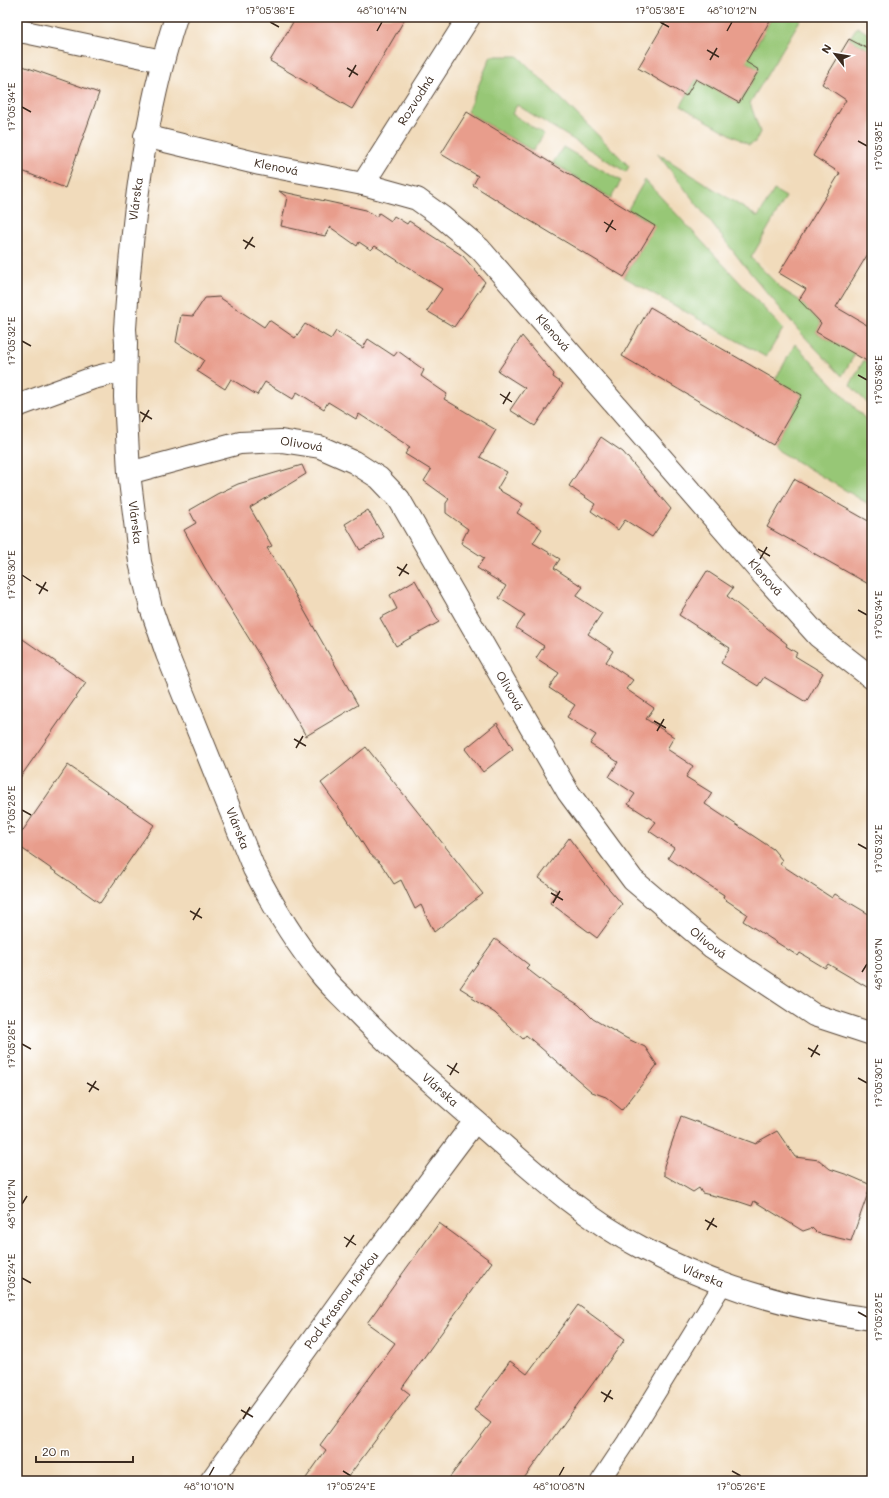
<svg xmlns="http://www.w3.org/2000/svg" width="889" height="1498" viewBox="0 0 889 1498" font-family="Mali,sans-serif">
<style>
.green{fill:#97c776;stroke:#69784a}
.building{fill:#e89d8c}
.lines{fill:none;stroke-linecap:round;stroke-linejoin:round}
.service-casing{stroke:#564536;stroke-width:20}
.minor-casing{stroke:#564536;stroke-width:24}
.tertiary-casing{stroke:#564536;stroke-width:24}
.service{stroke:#fff;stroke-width:18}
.minor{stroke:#fff;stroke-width:22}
.tertiary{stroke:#fff;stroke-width:22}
.ticks{fill:none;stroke:#3b2a1e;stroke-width:1.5}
.labels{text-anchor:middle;stroke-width:3.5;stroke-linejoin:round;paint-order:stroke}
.street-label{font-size:12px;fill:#3b2a1e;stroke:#fff}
.neatline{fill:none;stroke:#3b2a1e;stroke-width:1.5}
.ticks-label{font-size:10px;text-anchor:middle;fill:#3b2a1e}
</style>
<rect width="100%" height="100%" fill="#fff"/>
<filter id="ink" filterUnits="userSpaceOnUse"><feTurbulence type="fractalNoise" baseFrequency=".025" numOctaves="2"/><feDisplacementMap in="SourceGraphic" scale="8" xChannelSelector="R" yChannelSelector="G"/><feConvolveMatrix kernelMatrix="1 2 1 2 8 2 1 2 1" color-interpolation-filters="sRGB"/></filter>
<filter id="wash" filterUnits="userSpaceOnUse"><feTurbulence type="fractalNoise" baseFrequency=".012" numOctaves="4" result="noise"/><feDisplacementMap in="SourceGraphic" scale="16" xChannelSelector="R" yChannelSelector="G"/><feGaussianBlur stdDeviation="0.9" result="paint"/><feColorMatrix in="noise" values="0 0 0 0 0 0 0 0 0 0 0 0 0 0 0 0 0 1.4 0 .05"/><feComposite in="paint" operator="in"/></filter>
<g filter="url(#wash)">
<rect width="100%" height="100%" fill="#f1dbbb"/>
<g class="green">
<polygon points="772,17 802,17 750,103 760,132 755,142 749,145 681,106 696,79 739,103 759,70 736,56 744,42 755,48"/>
<polygon points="857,27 872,36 872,51 849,39"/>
<polygon points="491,56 518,56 629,166 626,172 517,105 512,114 544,134 533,151 467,112"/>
<polygon points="563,147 621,181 611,198 553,163"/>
<polygon points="657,153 758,217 774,190 786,197 751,258 783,290 799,300 821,323 816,332 855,354 842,376 800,332 743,264"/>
<polygon points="645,180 783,329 766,357 624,277 655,226 628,209"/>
<polygon points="795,344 872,426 872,506 779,451 773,445 802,395 775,380"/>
<polygon points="864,360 872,365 872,408 850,385"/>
</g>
<g id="blocks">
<g class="building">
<polygon points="296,17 406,17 352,109 270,61"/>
<polygon points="668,17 772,17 746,62 759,70 739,103 696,79 686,96 638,68"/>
<polygon points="849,39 872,51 872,247 836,307 872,328 872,364 816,332 821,323 799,300 806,289 779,273 840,173 813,156 846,100 822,84"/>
<polygon points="17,64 99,93 65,188 17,169"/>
<polygon points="467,112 655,226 624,277 519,214 473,185 478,176 441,154"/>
<polygon points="279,191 366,210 376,217 379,213 391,221 394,216 407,224 409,221 463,256 485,282 454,327 427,311 442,289 375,246 371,250 359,242 357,246 330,227 325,236 281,226 287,197"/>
<polygon points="219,297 264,327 269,320 295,338 305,324 331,339 336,331 363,348 368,339 394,356 398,351 424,370 421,376 447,394 444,399 496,430 480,457 507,472 497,489 523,504 517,513 542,529 533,543 560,559 554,568 583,587 576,596 602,613 588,634 613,651 606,662 633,680 626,689 654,708 646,719 674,737 667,749 693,766 686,777 712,793 705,804 773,849 782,860 780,864 832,898 835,894 872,916 872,990 828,964 825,968 800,953 798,956 743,921 747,914 723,898 724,895 668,858 674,848 649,831 656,822 628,804 635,794 609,777 618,762 590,744 596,735 567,717 575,705 549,688 559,673 536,658 544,646 516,628 525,615 499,598 506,586 477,568 484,558 461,543 468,529 446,513 446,503 449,499 424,481 431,470 405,454 410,447 359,414 356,419 328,402 324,409 297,392 293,399 265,382 257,395 231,379 225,389 197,371 204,360 176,342 181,315 193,316 205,298"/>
<polygon points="650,307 802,395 773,445 622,356"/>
<polygon points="522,336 554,374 553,377 563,384 535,426 510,410 525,388 498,371"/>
<polygon points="601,437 623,452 671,509 652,537 625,520 618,530 591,511 595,504 569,486"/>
<polygon points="302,465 306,474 250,508 272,546 267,548 280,568 358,705 306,736 258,653 205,568 184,530 196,523 189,510 217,494 238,484"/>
<polygon points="794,479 872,523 872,586 767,527"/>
<polygon points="368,510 384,537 360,550 345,524"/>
<polygon points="707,571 733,588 727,596 787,644 786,646 797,653 795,656 823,673 806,702 764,677 758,686 721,663 730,648 679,615"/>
<polygon points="415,580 439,622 396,646 380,618 397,609 390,595"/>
<polygon points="17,635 86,683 17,782"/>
<polygon points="497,723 513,749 483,772 465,749"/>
<polygon points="366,747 483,894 434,932 421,905 415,909 401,880 394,884 381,864 369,853 345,816 321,783"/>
<polygon points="68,765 154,825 100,903 17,845 17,839"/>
<polygon points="569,838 592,869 622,904 597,938 550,903 557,891 539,878"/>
<polygon points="495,939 529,965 526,968 553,989 579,1005 593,1019 626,1038 645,1047 657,1065 622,1110 606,1097 592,1092 526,1035 523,1039 495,1013 471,998 473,996 460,988"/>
<polygon points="681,1116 756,1144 757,1142 777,1131 795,1157 819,1160 830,1169 848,1175 871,1185 851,1241 817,1233 812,1228 803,1231 754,1201 752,1206 737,1201 702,1193 699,1188 693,1192 664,1175 664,1166"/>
<polygon points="439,1223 492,1262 402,1388 410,1394 345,1481 304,1481 326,1450 320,1445 395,1343 367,1323"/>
<polygon points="578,1305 625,1339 522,1481 447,1481 491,1423 474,1410 510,1361 527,1374"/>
</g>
</g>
</g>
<g filter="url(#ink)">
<use href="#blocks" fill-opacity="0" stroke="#564536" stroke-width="1"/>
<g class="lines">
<defs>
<polyline id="service" points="600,1481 626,1442 723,1284"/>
<g id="minor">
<polyline points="17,32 25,32 162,61"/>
<path id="s1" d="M145,136L260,164L363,184L417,199L442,217L480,249L763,575L818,636L872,678"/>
<path id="s2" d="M363,184L469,17"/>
<polyline points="17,406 93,378 125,370"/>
<path id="s3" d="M129,473L240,443L281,441L320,447L354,462L379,478L399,499L568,792L633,880L712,947L814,1015L872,1034"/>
<path id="s4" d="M211,1481L358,1277L475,1121"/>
</g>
<g id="tertiary">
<path id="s5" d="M176,17C143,119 132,222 125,329L126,343L125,397L129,473L140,562L151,608L167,654L254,869C273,906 294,941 320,973C329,985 342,996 352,1007C395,1052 441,1091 487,1131C536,1174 584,1218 642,1248C713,1286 792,1309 872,1319"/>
</g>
</defs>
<use href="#service" class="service-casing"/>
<use href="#minor" class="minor-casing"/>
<use href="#tertiary" class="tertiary-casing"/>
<use href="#service" class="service"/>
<use href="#minor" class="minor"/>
<use href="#tertiary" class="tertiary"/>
</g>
</g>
<path class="ticks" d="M270,22L279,27M660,22L669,27M377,31L382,22M727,31L732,22M707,50L719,57M710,60L717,48M347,68L358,75M349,77L356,65M22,107L31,112M858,141L867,146M604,222L616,230M606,232L613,220M243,240L255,247M245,249L253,237M22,341L31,346M858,375L867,380M500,394L512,402M503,404L510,392M140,412L152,419M142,422L149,410M758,549L770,556M760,559L767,547M397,567L409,574M22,575L31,581M399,576L407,564M36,584L48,591M39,594L46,582M858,610L867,615M654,721L666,728M657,731L664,719M294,739L306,746M296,748L303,736M22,810L31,815M858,844L867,849M551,893L563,900M553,903L560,891M190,911L202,918M193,920L200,908M862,972L867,964M22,1044L31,1049M808,1048L820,1055M811,1057L818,1045M447,1065L459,1073M450,1075L457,1063M858,1078L867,1083M87,1083L99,1090M89,1092L96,1081M22,1204L27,1196M705,1220L717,1227M707,1230L714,1218M344,1237L356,1245M346,1247L354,1235M22,1278L31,1283M858,1312L867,1317M601,1392L613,1399M604,1402L611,1390M241,1410L253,1417M243,1419L250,1407M343,1471L351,1476M732,1471L741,1476M209,1476L214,1467M559,1476L564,1467"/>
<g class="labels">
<g class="street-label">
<text dy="4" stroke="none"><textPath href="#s2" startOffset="99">Rozvodná</textPath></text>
<text dy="4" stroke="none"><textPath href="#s1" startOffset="135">Klenová</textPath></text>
<text transform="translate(136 199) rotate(-82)" y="4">Vlárska</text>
<text dy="4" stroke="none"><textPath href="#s1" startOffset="471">Klenová</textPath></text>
<text dy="4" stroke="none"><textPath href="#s3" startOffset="177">Olivová</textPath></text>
<text dy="4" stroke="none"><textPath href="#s5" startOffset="511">Vlárska</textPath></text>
<text dy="4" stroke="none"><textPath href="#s1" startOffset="795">Klenová</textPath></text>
<text dy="4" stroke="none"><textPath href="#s3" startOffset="513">Olivová</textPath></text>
<text dy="4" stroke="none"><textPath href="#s5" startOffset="835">Vlárska</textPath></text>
<text dy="4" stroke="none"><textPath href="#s3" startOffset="837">Olivová</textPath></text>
<text dy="4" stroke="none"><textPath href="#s5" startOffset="1170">Vlárska</textPath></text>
<text dy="4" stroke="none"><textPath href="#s5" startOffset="1494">Vlárska</textPath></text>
<text dy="4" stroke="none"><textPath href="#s4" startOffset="223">Pod Krásnou hôrkou</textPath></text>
</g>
</g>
<rect width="889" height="1498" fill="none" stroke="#fff" stroke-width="44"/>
<g transform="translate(835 54) rotate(301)" stroke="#ffffff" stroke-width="3" paint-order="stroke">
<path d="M0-3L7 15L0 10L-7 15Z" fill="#3b2a1e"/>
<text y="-6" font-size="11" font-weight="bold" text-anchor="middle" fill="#3b2a1e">N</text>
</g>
<path d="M36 1456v6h97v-6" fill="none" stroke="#3b2a1e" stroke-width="2"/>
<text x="42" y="1456" font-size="12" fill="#3b2a1e" stroke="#ffffff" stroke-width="3" paint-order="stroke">20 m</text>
<rect x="22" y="22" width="845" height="1454" class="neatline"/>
<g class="ticks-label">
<text x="270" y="14">17°05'36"E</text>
<text x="382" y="14">48°10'14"N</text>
<text x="660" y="14">17°05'38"E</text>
<text x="732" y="14">48°10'12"N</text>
<text transform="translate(11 107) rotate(-90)" y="4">17°05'34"E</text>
<text transform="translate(878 146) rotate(-90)" y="4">17°05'38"E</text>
<text transform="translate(11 341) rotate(-90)" y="4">17°05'32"E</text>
<text transform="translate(878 380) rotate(-90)" y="4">17°05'36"E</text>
<text transform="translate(11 575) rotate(-90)" y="4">17°05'30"E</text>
<text transform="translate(878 615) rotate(-90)" y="4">17°05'34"E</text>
<text transform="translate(11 810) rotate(-90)" y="4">17°05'28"E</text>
<text transform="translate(878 849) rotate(-90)" y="4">17°05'32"E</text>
<text transform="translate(878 964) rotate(-90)" y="4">48°10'08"N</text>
<text transform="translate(11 1044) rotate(-90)" y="4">17°05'26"E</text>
<text transform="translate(878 1083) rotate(-90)" y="4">17°05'30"E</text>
<text transform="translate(11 1204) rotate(-90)" y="4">48°10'12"N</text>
<text transform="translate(11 1278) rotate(-90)" y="4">17°05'24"E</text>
<text transform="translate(878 1317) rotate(-90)" y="4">17°05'28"E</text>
<text x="209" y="1490">48°10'10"N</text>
<text x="351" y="1490">17°05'24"E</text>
<text x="559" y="1490">48°10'08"N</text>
<text x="741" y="1490">17°05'26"E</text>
</g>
</svg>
